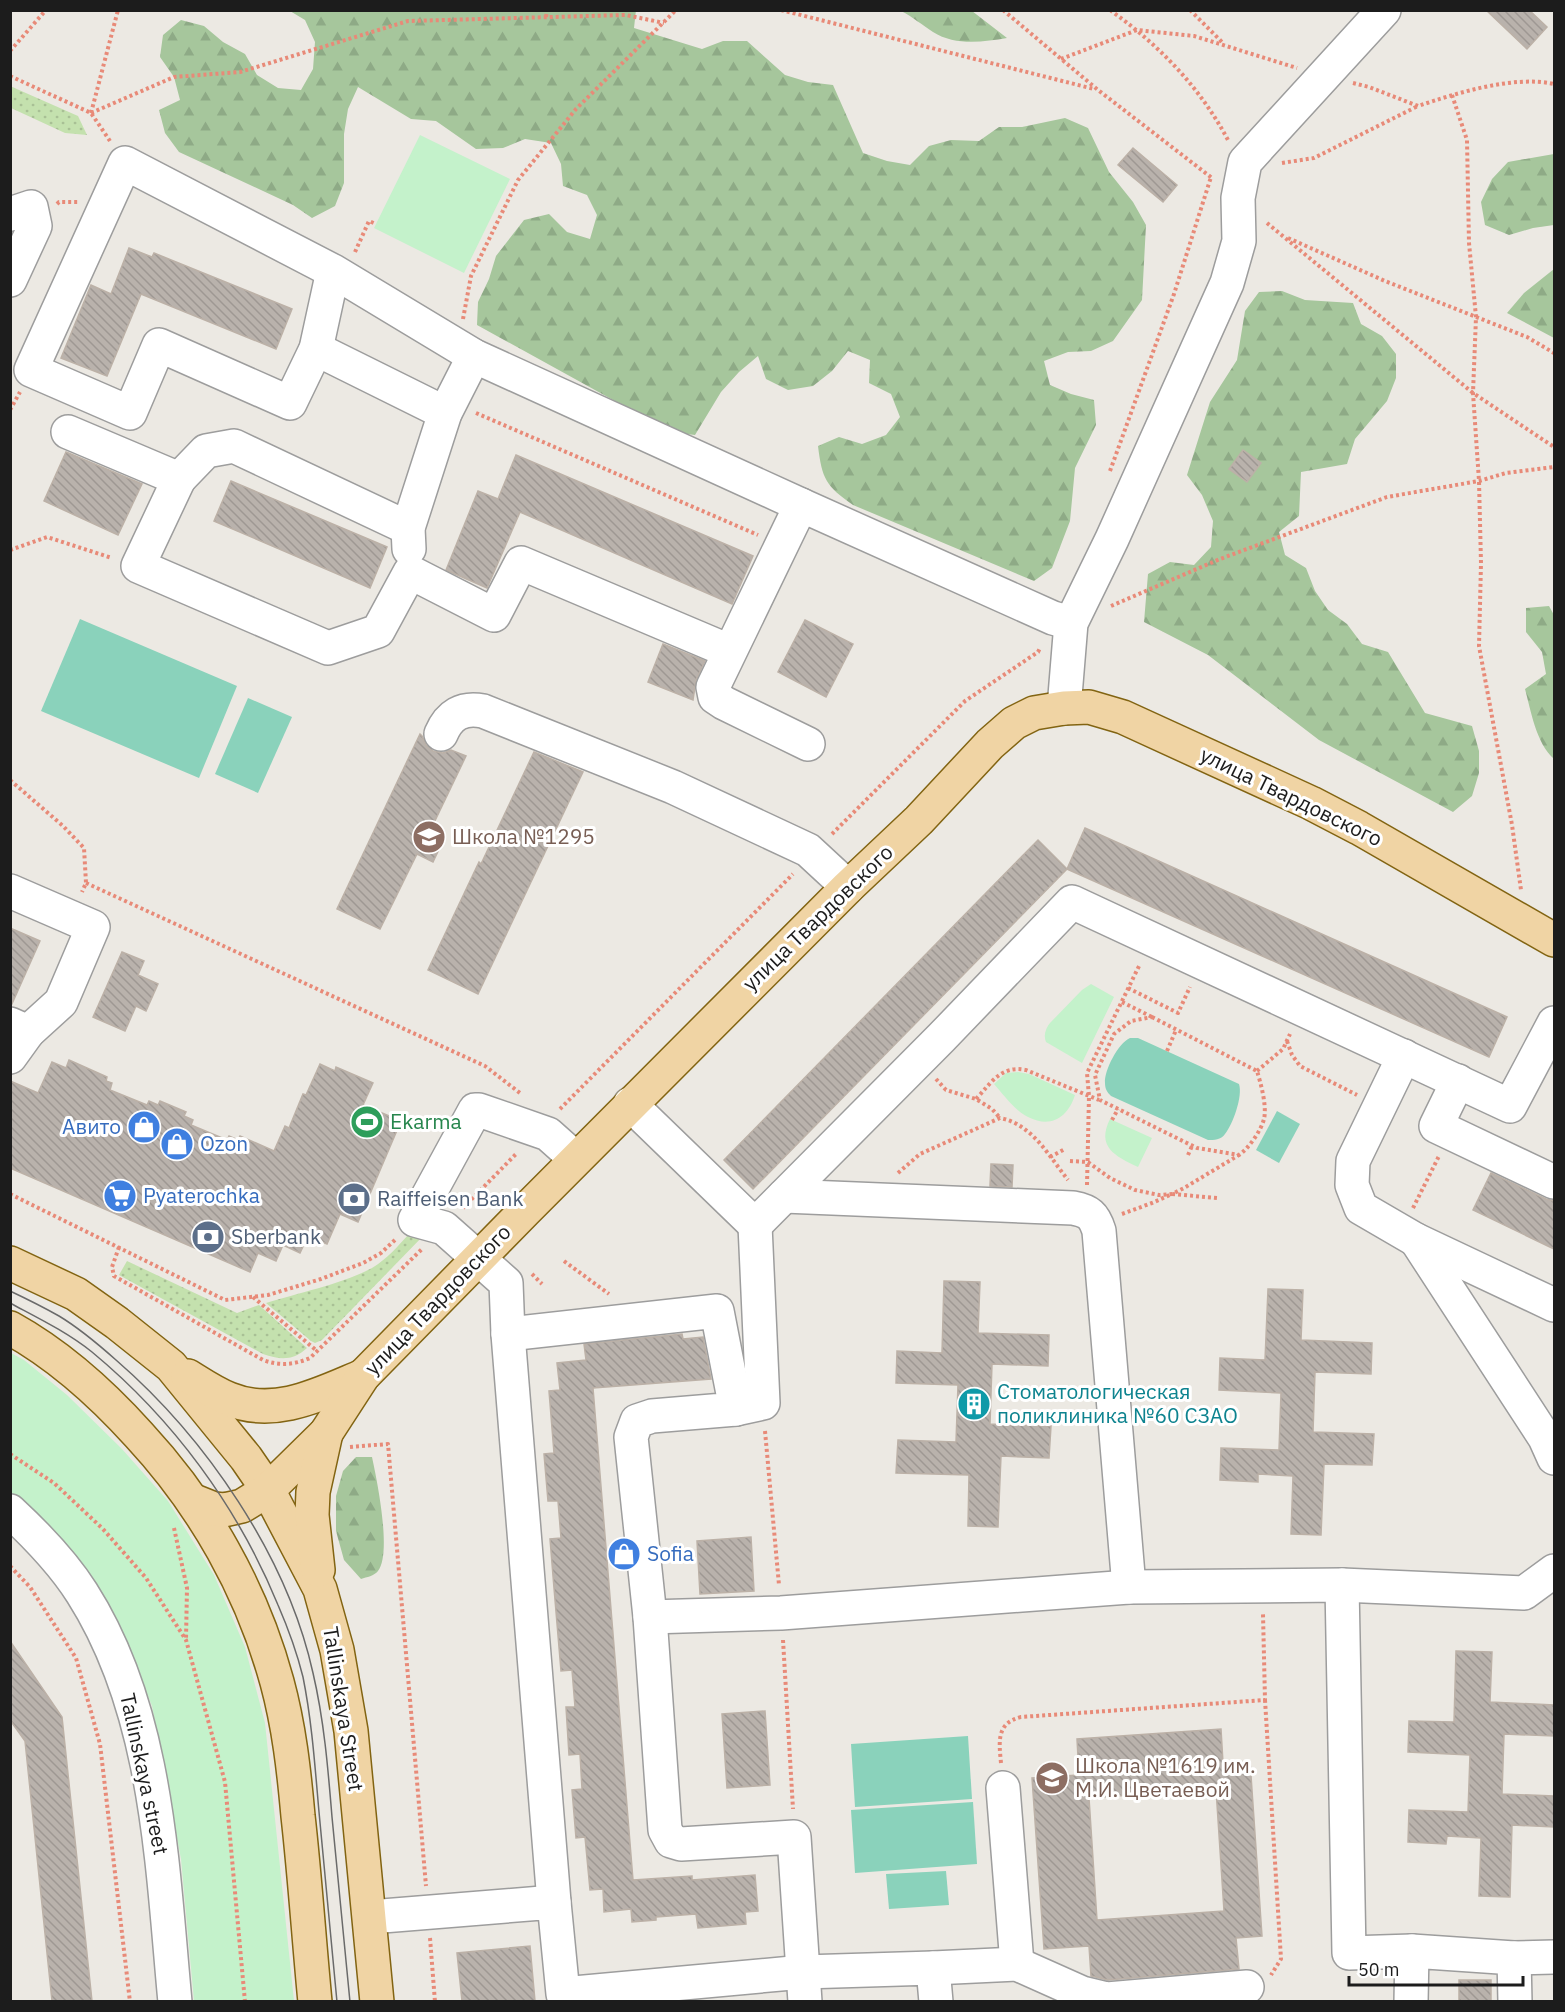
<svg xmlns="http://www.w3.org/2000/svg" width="1565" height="2012" viewBox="0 0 1565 2012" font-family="'IBM Plex Sans',sans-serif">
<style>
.grass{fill:url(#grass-dots)}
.forest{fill:url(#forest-firs)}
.park{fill:#c4f2cb}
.pitch{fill:#8ad2bb}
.building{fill:url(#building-back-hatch);stroke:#bcb1a7;stroke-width:1.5;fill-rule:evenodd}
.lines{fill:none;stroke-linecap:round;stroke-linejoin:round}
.minor-casing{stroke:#9d9d9d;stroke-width:36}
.major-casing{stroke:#826412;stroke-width:36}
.path{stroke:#e88a78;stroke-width:4;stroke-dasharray:3 3;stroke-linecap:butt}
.minor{stroke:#fff;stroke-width:33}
.major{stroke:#f0d4a4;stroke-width:33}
.tram{stroke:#6a6a6a;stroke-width:1.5}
.labels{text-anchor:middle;stroke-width:6;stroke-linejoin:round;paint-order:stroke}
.street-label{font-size:21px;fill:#1c1c1c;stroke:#fff}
.education-label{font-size:21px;fill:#785e54;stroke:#fff;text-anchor:start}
.leisure-label{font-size:21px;fill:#27864d;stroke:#fff;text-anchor:start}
.shop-label{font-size:21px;fill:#366cbe;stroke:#fff;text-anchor:start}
.service-label{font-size:21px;fill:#4e5e75;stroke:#fff;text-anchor:start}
.culture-label{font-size:21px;fill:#0d838f;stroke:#fff;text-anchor:start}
</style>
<defs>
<pattern id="grass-dots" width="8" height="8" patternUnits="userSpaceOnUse" patternTransform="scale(1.5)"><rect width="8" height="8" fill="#c4e1ae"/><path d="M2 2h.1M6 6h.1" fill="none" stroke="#a8c095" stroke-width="1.8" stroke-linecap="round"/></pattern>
<pattern id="forest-firs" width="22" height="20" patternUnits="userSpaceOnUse" patternTransform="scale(1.5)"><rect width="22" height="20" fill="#a6c69c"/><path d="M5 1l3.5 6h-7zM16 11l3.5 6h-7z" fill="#8eaa86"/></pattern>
<pattern id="building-back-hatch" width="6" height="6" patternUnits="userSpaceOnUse" patternTransform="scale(1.5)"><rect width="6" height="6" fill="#b9b2ac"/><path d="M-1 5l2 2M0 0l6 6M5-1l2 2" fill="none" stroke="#9e9893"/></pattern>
</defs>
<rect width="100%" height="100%" fill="#ece9e3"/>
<g class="grass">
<polygon points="10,86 78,116 87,135 65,133 11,108"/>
<path d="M409,1234H425L322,1340L315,1343L311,1341L266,1303C298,1293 342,1284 372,1268C387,1259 398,1246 409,1234Z"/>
<path d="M127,1261L237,1313L259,1305L307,1348C293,1361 280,1360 263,1354L119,1275Z"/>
</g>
<g class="forest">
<path d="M636,10L634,28L702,49L723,41H747L785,75L808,82L833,85L863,153L887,161L910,165L929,146L951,140L979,141L999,127H1022L1065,118L1088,128L1109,172L1133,202L1146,225L1142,300L1113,341L1091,351L1068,352L1044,361L1050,385L1071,394L1094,400L1096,425L1075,468L1070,521L1052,568L1034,581L853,505C826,486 822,479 818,446L839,437L862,444L886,435L900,417L891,394L869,383L870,360L848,351L832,371L813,386L788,390L766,379L758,356L739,372L721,392L695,435L671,432L477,325L478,302L489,279L496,256L524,220L549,214L567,232L590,239L597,215L587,195L563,186L561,164L551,143L525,139L503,148L476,149L436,121L411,119L358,87L348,109L344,134V183L335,206L312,218L293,205L179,152L165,133L159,110L180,100L174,77L160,57L163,35L181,20L204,26L223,42L245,54L257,75L278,88L301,90L313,69L315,42L305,20L290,11Z"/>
<path d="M901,11H972L1007,38C983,42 955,46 933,32C922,25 913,17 901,11Z"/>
<polygon points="1554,154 1554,225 1533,228 1509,235 1485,225 1481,202 1492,179 1508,162"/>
<polygon points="1554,269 1554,338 1507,313 1524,293"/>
<polygon points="1282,291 1305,300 1353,303 1361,324 1382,336 1396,354 1396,378 1387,401 1355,439 1347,464 1301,472 1299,516 1279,532 1285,555 1306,568 1315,591 1328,610 1347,624 1362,644 1388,652 1425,713 1472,726 1479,751 1479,773 1472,796 1453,812 1319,740 1208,655 1144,622 1148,574 1170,562 1194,565 1211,547 1213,521 1202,495 1187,475 1210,402 1237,360 1245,311 1259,292"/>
<path d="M1549,606L1554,615V759C1536,743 1531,711 1525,689L1546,674L1542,652L1526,632V608Z"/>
<path d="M356,1457H372C377,1480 392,1553 378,1571C374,1576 367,1577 361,1579L344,1560L336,1531V1496L343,1471Z"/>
</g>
<g class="park">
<polygon points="420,135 510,179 464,273 374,228"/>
<path d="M1091,984L1114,997L1082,1063L1046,1042C1043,1035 1046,1028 1050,1023L1082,990Z"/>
<path d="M1018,1072L1029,1074L1075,1095C1068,1117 1051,1129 1028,1117C1014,1110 1004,1095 994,1084L1006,1073Z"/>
<path d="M1110,1119L1152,1138L1138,1167C1115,1156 1096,1147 1110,1119Z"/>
<polygon points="11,1353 24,1360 67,1395 122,1449 168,1501 214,1575 245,1647 265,1723 294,2001 194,2001 181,1859 152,1706 122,1634 39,1518 11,1493"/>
</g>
<g class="pitch">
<polygon points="80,619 237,686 199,778 41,711"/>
<polygon points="248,698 292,717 258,793 215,774"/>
<path d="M1130,1038H1138L1239,1084C1243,1096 1233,1124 1225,1134C1221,1140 1214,1140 1208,1140L1111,1096C1107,1092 1105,1089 1105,1083C1104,1071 1118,1043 1130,1038Z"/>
<polygon points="1277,1111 1300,1124 1279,1163 1256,1150"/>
<polygon points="968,1736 972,1799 855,1807 851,1744"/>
<polygon points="973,1802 977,1864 855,1873 851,1810"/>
<polygon points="946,1871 949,1905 889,1909 886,1874"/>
</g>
<g class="building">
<polygon points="1486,10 1529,10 1547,27 1527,49"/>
<polygon points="1133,148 1177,185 1163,202 1118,165"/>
<polygon points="129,248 152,257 154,253 292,309 276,349 141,294 107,376 61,358 91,285 111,294"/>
<polygon points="1243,450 1261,463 1247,482 1229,469"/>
<polygon points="66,452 142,484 118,535 44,501"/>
<polygon points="516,455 753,556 732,604 520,512 487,588 446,570 478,491 498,499"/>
<polygon points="231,481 387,547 370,588 214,521"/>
<polygon points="805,620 853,644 826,697 778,672"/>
<polygon points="663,644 705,661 696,680 693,700 648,682"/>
<polygon points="420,734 422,736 426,745 433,751 443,753 451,750 466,756 432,827 444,833 439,844 441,845 433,862 417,854 380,929 337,909"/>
<polygon points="534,752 583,772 478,994 428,970 479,862 481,864"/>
<polygon points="1085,828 1507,1017 1489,1057 1067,869"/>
<polygon points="1038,840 1067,869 753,1189 724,1160"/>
<polygon points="10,928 40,941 11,1006 10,1006"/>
<polygon points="122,952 144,961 138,975 158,984 146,1011 136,1006 125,1031 93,1017"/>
<polygon points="69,1060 107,1077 106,1081 112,1083 110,1090 147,1105 149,1101 158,1105 160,1101 186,1112 184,1116 193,1120 191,1125 227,1140 229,1136 238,1140 240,1136 274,1151 285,1126 289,1128 303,1094 306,1095 320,1064 335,1071 336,1067 373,1083 363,1105 401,1121 358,1222 340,1214 327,1244 308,1236 300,1253 283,1245 276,1261 258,1253 250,1272 10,1168 10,1081 38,1093 52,1062 66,1068"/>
<polygon points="991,1164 1013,1165 1012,1187 990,1186"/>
<polygon points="1491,1173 1546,1199 1554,1201 1554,1249 1473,1210"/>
<polygon points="944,1281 980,1282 978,1333 1049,1335 1048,1366 992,1364 990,1424 1051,1426 1049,1458 1001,1456 998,1527 968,1526 969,1475 896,1473 898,1440 956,1442 958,1385 896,1383 897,1351 942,1353"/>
<polygon points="1268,1289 1303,1290 1301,1340 1372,1343 1371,1374 1315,1372 1313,1432 1374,1434 1372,1465 1324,1464 1321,1535 1291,1534 1293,1476 1258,1474 1258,1482 1220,1480 1221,1448 1279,1450 1281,1393 1219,1390 1220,1358 1265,1360"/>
<polygon points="682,1334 683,1339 703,1337 711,1379 593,1388 633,1880 692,1876 692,1880 755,1875 758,1911 745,1912 746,1924 698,1928 696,1914 656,1917 656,1920 632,1922 631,1909 604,1912 603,1889 590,1890 585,1837 576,1838 572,1790 582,1789 580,1754 569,1755 566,1707 575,1707 572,1670 561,1671 554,1588 550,1539 561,1538 558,1501 548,1501 544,1454 554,1453 549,1391 560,1390 557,1363 586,1360 584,1344"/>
<polygon points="751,1537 754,1591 700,1594 697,1541"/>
<polygon points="10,1641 62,1717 92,2001 52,2001 25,1741 10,1720"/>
<polygon points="1456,1651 1492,1652 1490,1702 1554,1705 1554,1736 1504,1734 1502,1794 1554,1796 1554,1827 1512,1825 1510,1897 1479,1896 1481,1838 1447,1836 1446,1844 1408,1842 1409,1810 1468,1812 1470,1755 1408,1752 1409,1721 1454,1722"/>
<polygon points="765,1711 770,1785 727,1788 722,1714"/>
<path d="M1221,1729L1223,1763L1250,1761L1262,1936L1236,1938L1239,1969L1108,1980L1091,1976L1089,1946L1044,1949L1032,1778L1079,1775L1077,1739ZM1216,1789L1224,1911L1097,1920L1089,1798Z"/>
<polygon points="530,1946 535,2001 462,2001 457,1953"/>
<rect x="1459" y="1980" width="32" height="21"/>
</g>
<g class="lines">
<defs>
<g id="minor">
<polyline points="10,214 31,207 35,226 10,280"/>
<polyline points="333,271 316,349 290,403 159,345 130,413 31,370 125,163 333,271 474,356 801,505"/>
<polyline points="316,349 445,413"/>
<polyline points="68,432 179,479 138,566 328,648 378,631 410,572 494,615 521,563 729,651"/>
<polyline points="179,479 206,451 234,446 408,528"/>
<polyline points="409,549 408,528 445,413 474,356"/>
<polyline points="1064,708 1071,623 1112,539 1227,283 1239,241 1238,198 1245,162 1384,10"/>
<path d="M441,734C449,715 462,707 483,711L673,787L808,850L848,887"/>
<polyline points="808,744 724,703 715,697 713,687 801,505 1053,618 1071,623"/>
<polyline points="10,891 93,927 61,1002 28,1032 10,1024"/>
<polyline points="1404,1056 1353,1161 1352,1185 1361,1208 1416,1240 1554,1305"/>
<polyline points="10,1057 28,1032"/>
<polyline points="1458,1081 1436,1126 1554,1182"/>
<polyline points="630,1104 755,1225 941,1038 1072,902 1510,1106 1554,1023"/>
<path d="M784,1196L1073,1208C1089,1211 1094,1215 1099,1231L1129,1587"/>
<polyline points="1416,1240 1545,1438 1554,1458"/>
<polyline points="508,1334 717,1311 736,1409 652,1416 637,1421 631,1437 650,1617 665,1830 671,1841 681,1844 794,1837 805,2002"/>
<polyline points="736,1409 763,1403 755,1225"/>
<path d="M10,1511C37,1536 63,1563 82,1593C158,1712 162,1865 175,2002"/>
<polyline points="1342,1585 1349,1953 1412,1951"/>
<polyline points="650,1617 781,1613 1129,1587 1342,1585 1524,1593 1554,1571"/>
<polyline points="1003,1788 1017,1964"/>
<polyline points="554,1902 508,1334 506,1283 444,1228 415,1220 475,1110 479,1110 548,1134 576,1159"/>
<polyline points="370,1917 554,1902 563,1994 803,1972 933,1968 936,2002"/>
<polyline points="1514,1958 1554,1957"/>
<polyline points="933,1968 1017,1964 1082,1993 1107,1999 1247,1987"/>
<polyline points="1411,2002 1412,1951 1514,1958 1515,2002"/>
</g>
<g id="major">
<polyline points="10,1263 76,1294 117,1323 171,1366 246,1458 268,1490 320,1589 337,1650 351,1731 377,2002"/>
<path d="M10,1328C59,1355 102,1394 139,1435C204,1505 252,1590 277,1682C289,1726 294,1771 298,1816C305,1878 309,1940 315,2002"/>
<path d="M188,1376C201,1384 214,1393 229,1399C275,1418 320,1394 363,1376"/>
<polyline points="194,1501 214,1509 224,1510 242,1506 268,1490 326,1433 363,1376 525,1211 848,887 919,820 990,744 1014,723 1034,713 1064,708 1089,707 1123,717 1311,803 1359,828 1554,940"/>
<polyline points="318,1570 312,1515 313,1492 326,1433"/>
</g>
</defs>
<use href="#minor" class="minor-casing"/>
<use href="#major" class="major-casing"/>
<g class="path">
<polyline points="781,10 1094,89"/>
<polyline points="1003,10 1098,90 1212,178"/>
<path d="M1110,10C1159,45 1201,88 1229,142"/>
<polyline points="1190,10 1223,43"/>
<polyline points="546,17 547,10"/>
<polyline points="10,51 46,10"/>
<polyline points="1061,59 1137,30 1194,36 1297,68"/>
<polyline points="10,76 91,113 110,141"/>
<path d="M1353,83L1369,87L1418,106C1457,93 1514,75 1554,84"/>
<polyline points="1452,95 1467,140 1469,243 1476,317 1473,393 1479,481 1481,563 1479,646 1512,825 1521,890"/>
<polyline points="91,113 174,77 240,72 408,21 626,15 664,23"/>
<polyline points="91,113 118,10"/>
<polyline points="1282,163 1314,158 1418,106"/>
<polyline points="57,204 59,202 78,202"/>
<polyline points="1267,223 1473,393 1554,447"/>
<polyline points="1288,238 1385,281 1527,337 1554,353"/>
<polyline points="355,252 369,221 376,224"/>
<polyline points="463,319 471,276 518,180 576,109 676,10"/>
<polyline points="10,410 20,392"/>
<polyline points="476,413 758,535"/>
<polyline points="1110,471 1174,294 1211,177"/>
<polyline points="10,550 47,537 112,558"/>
<polyline points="1111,606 1220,559 1387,497 1479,481 1506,473 1554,467"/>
<polyline points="10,780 63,826 84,848 86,883 82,892"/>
<polyline points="832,834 965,701 1038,652 1040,648"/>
<polyline points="86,883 485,1066 520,1093"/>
<polyline points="1128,988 1178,1013 1190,987"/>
<polyline points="1122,1002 1152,1017"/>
<path d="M1152,1017L1257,1071C1261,1084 1267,1106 1264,1119C1261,1131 1248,1149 1239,1155L1197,1148L1100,1100L1095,1075L1114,1034L1131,1021Z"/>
<polyline points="1287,1041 1292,1055 1300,1066 1357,1095"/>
<polyline points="1167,1051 1176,1030"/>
<polyline points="1257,1071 1283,1049 1290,1034"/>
<polyline points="936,1079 946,1090 976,1099 992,1109 1000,1118"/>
<path d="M976,1099C992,1082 1001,1065 1026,1070L1099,1100"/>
<polyline points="560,1109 793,874"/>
<polyline points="1112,1120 1118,1109"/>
<polyline points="1188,1155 1192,1146"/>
<polyline points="1050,1157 1065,1149"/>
<polyline points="1070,1161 1088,1162 1110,1178 1135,1190 1159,1195 1172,1194 1184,1188 1239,1155"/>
<path d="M898,1173L920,1154L1000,1118C1032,1124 1049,1156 1068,1180"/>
<polyline points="1087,1185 1089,1096 1087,1073 1140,964"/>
<polyline points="10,1194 225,1300 268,1295 321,1279 363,1263 381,1253 397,1238"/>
<polyline points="463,1208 517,1153"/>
<polyline points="1413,1208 1439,1156"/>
<polyline points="1122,1214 1152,1203 1172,1194 1217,1198"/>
<path d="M119,1247L112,1267L114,1276L263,1360C279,1366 294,1365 310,1358L422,1249"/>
<polyline points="564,1261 609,1294"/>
<polyline points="532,1274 542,1284"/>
<polyline points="253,1297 317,1351"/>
<polyline points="765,1431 779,1585"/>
<polyline points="350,1447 388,1444 426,1886"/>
<polyline points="10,1454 54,1483 103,1529 146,1578 186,1640 225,1782 245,2002"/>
<polyline points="174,1528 187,1588 186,1639"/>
<polyline points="10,1566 30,1587 76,1658 100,1744 130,2002"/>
<polyline points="783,1640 793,1809"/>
<polyline points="1265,1700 1281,1959 1271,1975"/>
<path d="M1001,1763C999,1742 996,1723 1021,1717L1265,1700L1263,1614"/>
<polyline points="430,1938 435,2002"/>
</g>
<use href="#minor" class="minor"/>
<use href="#major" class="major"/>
<g class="tram">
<path d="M10,1291C27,1299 43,1307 59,1316C79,1328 98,1344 116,1360C206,1438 287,1556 313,1673C324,1720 328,1768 332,1817C338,1878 344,1940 350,2002"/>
<path d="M10,1303C38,1318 67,1332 92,1352C173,1419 238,1507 278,1605C288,1628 297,1653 303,1677C312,1722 315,1767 319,1812C325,1875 331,1938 337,2002"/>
</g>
</g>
<defs>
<symbol id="school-disc" viewBox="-11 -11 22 22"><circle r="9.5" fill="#8d6e63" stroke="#fff"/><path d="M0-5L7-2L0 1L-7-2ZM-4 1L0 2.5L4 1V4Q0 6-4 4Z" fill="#fff"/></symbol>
<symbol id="stadium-disc" viewBox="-11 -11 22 22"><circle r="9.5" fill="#2e9e5b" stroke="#fff"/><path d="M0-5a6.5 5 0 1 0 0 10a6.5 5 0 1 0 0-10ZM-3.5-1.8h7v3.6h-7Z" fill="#fff"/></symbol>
<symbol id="shop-disc" viewBox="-11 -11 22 22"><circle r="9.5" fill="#3f7fe0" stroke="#fff"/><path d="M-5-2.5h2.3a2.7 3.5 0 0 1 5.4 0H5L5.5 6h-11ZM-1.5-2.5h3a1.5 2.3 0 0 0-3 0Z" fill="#fff"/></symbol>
<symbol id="supermarket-disc" viewBox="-11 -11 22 22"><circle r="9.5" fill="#3f7fe0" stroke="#fff"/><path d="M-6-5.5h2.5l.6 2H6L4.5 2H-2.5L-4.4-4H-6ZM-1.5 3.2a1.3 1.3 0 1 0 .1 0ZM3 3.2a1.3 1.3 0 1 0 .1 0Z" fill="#fff"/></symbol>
<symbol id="bank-disc" viewBox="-11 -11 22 22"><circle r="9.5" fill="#5c6f8a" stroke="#fff"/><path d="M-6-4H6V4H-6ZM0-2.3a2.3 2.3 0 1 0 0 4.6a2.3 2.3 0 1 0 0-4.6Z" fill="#fff"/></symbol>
<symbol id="building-disc" viewBox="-11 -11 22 22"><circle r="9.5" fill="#0f9aa8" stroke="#fff"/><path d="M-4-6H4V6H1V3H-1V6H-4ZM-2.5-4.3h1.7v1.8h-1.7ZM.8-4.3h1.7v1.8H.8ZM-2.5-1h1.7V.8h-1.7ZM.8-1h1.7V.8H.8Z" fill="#fff"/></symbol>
</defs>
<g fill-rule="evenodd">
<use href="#school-disc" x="410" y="818" width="38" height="38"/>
<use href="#stadium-disc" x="348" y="1103" width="38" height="38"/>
<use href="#shop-disc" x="125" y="1108" width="38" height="38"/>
<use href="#shop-disc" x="158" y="1125" width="38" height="38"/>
<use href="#supermarket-disc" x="101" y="1177" width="38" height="38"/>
<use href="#bank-disc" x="335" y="1180" width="38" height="38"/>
<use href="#bank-disc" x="189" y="1218" width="38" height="38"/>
<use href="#building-disc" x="955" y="1385" width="38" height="38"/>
<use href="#shop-disc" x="605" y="1535" width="38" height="38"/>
<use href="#school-disc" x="1033" y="1759" width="38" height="38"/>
</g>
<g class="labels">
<g class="street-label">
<text transform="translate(1291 797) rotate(26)" y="7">улица Твардовского</text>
<text transform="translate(818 918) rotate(-44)" y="7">улица Твардовского</text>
<text transform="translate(438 1300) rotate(-46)" y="7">улица Твардовского</text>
<text transform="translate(343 1709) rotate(81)" y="7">Tallinskaya Street</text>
<text transform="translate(144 1774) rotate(78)" y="7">Tallinskaya street</text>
</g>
<g class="education-label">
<text x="452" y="844">Школа №1295</text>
<text x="1075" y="1773">Школа №1619 им.<tspan x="1075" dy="24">М.И. Цветаевой</tspan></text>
</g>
<g class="leisure-label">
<text x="390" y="1129">Ekarma</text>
</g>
<g class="shop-label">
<text x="121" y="1134" text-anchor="end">Авито</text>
<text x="200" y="1151">Ozon</text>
<text x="143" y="1203">Pyaterochka</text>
<text x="647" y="1561">Sofia</text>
</g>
<g class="service-label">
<text x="377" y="1206">Raiffeisen Bank</text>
<text x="231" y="1244">Sberbank</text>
</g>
<g class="culture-label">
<text x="997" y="1399">Стоматологическая<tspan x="997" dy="24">поликлиника №60 СЗАО</tspan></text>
</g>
</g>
<rect width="1565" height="2012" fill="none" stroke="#1c1c1c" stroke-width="24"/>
<path d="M1349 1976v9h174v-9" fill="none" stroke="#1c1c1c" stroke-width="3"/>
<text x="1358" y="1976" font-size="18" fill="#1c1c1c" stroke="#ffffff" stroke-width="4.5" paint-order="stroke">50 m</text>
</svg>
